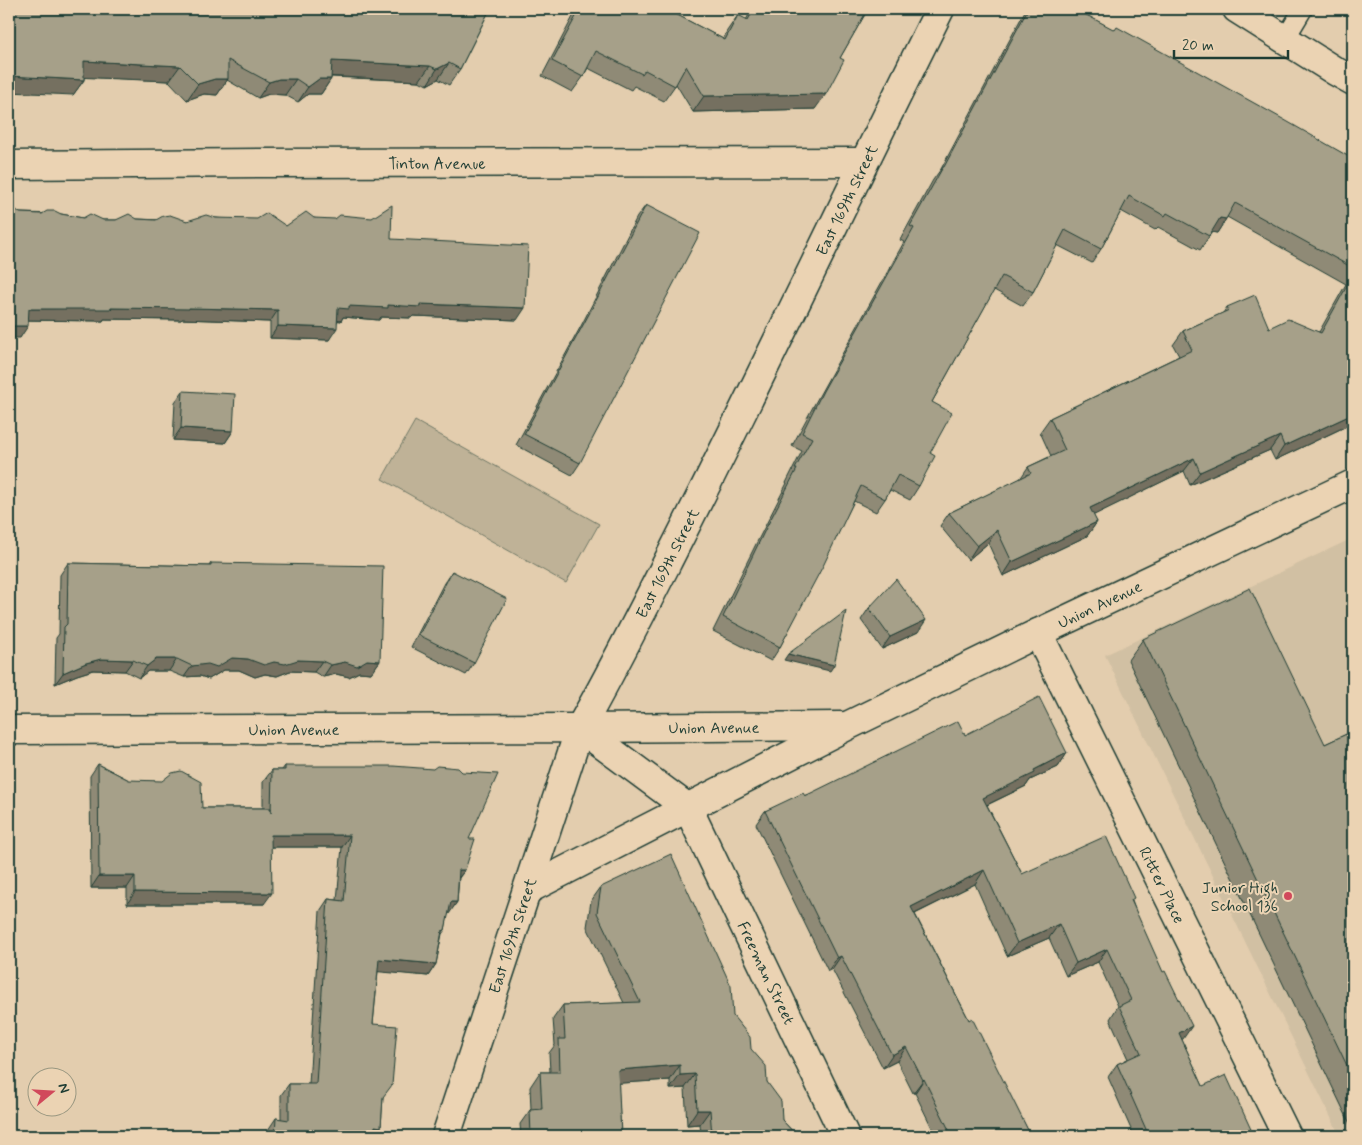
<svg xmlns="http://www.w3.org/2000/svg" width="1362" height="1145" viewBox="0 0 1362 1145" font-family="Mynerve,sans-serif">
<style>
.built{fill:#d1c0a3}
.green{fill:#bfb297;stroke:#6f7866}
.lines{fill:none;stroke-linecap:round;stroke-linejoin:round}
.service-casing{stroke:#1f3d34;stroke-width:21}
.minor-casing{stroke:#1f3d34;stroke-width:31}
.tertiary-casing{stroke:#1f3d34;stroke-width:31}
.secondary-casing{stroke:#1f3d34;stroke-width:31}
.service{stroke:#ebd3b3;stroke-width:18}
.minor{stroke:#ebd3b3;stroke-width:28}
.tertiary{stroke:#ebd3b3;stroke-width:28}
.secondary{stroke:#ebd3b3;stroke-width:28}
.wall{fill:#8f8a76;stroke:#1f3d34}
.shaded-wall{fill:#747060;stroke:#1f3d34}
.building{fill:#a6a089;stroke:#1f3d34}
.poi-dot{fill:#d1495b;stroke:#ebd3b3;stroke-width:2}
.labels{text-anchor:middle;stroke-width:4;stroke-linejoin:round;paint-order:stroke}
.street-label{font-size:16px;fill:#1f3d34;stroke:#ebd3b3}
.poi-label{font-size:16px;fill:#1f3d34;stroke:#ebd3b3;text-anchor:end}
</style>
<rect width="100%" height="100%" fill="#e3cdae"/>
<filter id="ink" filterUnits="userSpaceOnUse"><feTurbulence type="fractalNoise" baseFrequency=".02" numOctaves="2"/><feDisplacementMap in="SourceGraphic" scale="10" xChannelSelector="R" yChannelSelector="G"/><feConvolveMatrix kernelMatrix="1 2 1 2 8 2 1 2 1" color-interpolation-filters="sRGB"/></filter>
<g filter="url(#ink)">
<polygon class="built" points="1353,538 1353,1136 1340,1136 1105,655"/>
<polygon class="green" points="415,421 599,524 566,583 382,479"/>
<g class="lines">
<defs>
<polyline id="service" points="1285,39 1303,9"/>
<g id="minor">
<path id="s1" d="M9,165L260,163L863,162"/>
<path id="s2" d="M1038,633L1287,1136"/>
<path id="s3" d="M580,728L840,726"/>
<path id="s4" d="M9,730L580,728L688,808L845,1136"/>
<path id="s5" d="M527,890L847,726L1038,633L1353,484"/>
</g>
<g id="tertiary">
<path id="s6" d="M446,1136L580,728C614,668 645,606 676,545C766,368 851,187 940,9"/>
</g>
<polyline id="secondary" points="1237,9 1335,71 1353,81"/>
</defs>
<use href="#service" class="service-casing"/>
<use href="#minor" class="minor-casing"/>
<use href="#tertiary" class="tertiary-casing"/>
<use href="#secondary" class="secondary-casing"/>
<use href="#service" class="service"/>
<use href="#minor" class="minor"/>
<use href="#tertiary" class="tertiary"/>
<use href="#secondary" class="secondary"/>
</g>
<g class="wall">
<polygon points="9,9 490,9 460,69 449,85 438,79 427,85 419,81 331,77 331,79 321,94 308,94 298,102 285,95 269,94 258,98 227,80 217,95 204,94 187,100 169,81 84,77 84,80 73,95"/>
<polygon points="577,9 621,9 629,13 632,9 666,9 723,39 727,31 738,15 746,20 752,9 868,9 840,58 815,109 693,112 676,84 664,101 634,86 631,90 588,68 583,77 572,92 542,76"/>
<polygon points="1026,9 1075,9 1353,159 1353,423 1275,460 1270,450 1190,485 1184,471 1093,515 1097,522 1087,536 1003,576 988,543 968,560 940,526 949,513 1020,479 1028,467 1051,456 1040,432 1050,418 1179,356 1173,345 1183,331 1223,313 1227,307 1269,328 1319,332 1346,284 1227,217 1217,233 1212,232 1200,250 1158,227 1155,230 1121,211 1101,249 1092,263 1057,245 1033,292 1023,306 994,290 932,402 930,453 919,486 910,500 890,490 885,499 876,512 854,501 780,647 771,661 713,631 756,544 787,483 786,483 802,451 792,446 814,405 904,242 900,240 933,180 941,169"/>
<polygon points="646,205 580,463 572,475 516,445 581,326 637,217"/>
<polygon points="20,213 61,214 83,218 103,220 116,220 137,219 187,221 216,218 286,226 314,218 391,239 517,320 413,316 411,318 381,317 379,320 343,317 341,321 338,320 329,340 270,338 270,322 182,319 181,320 104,319 103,321 28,320 20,338"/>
<polygon points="183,391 233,431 225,443 173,440 175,402"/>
<polygon points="68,563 209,566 211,563 380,661 371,673 359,672 349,677 336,674 323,677 314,672 290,671 277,676 265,674 255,677 239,670 224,670 209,679 200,676 184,677 169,671 148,671 139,678 125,671 93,670 77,675 55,684 56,638 59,634 60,575"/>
<polygon points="452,571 474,663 466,675 411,647 444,583"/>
<polygon points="869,608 918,632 882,649 861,620"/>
<polygon points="1143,639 1325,744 1353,731 1353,1130 1128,660"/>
<polygon points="965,735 1067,753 1058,767 1030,780 1026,786 987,805 1022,874 1132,901 1182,1040 1203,1086 1254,1136 1134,1136 1108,1077 1117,1064 1128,1059 1110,1019 1118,1006 1098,962 1066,976 1049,938 1007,956 975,884 915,914 969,1020 1031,1136 936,1136 915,1093 913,1093 897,1061 883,1068 832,969 828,971 756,824 765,811"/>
<polygon points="98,764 129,780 202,808 263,808 263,782 272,770 282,770 285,766 469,839 465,870 459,878 457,902 448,914 445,930 442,934 436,964 428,976 378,971 373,1024 383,1097 381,1127 374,1136 268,1136 268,1130 276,1118 281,1119 281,1095 289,1084 309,1084 320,911 328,899 337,900 342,847 271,847 264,904 127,904 127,888 91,888 90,776"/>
<polygon points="601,887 733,1016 767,1082 782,1120 797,1136 701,1136 700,1124 687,1125 685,1088 670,1089 670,1080 618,1083 621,1136 521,1136 520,1124 530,1110 531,1109 530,1087 540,1072 550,1072 549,1053 555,1045 553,1019 563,1005 624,1003 587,927 591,901"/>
</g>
<g class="shaded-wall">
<polygon points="84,61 180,66 169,81 73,77"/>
<polygon points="332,61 430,66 419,81 321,76"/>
<polygon points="449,63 438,79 427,85 437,69"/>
<polygon points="9,76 84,80 73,95 9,92"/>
<polygon points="215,79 228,79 217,95 204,94 187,100 198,84"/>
<polygon points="279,79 296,79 285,95 269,94 258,98 269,82"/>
<polygon points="319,79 331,79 321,94 308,94 298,102 308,87"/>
<polygon points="826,94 815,109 693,112 704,96"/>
<polygon points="1220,218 1226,219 1217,233 1210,232"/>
<polygon points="420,304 525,308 517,320 413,316 411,318 381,317 379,320 343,317 341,321 330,320 338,308 349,306 388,305"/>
<polygon points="111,308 189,308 278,310 270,322 182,319 181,320 104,319 103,321 20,320 29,309"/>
<polygon points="9,326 28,326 20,338 9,338"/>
<polygon points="278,326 337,328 329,340 270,338"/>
<polygon points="1353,414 1353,423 1275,460 1284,446"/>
<polygon points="181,428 233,431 225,443 173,440"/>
<polygon points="1280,436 1270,450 1190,485 1200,472"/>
<polygon points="1194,458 1184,471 1080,522 1090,508"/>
<polygon points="1097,522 1087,536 1003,576 1012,562"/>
<polygon points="997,530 988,543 968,560 977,546"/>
<polygon points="926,620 918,632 882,649 890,637"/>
<polygon points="788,654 834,665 830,671 784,660"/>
<polygon points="232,658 248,659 274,662 298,660 322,661 314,672 290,671 277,676 265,674 255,677 239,670 224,670 209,679 200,676 184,677 192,666"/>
<polygon points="101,659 133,660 125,671 93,670 77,675 55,684 63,673 86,663"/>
<polygon points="156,659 177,659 169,671 148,671 139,678 147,666"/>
<polygon points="367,660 380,661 371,673 359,672 349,677 336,674 323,677 331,665 345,662"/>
<polygon points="1067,753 1058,767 1030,780 1026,786 974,811 983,798 1034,770"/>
<polygon points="271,835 350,835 342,847 263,847"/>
<polygon points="459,870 465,870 456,881"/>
<polygon points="984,870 975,884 902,920 911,907"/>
<polygon points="99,876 135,876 127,888 91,888"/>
<polygon points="135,892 272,893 264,904 127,904"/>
<polygon points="451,902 457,902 449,914 443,914"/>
<polygon points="1059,924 1049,938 1007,956 1017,943"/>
<polygon points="1107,949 1098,962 1066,976 1076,963"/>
<polygon points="841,956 832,969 828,971 837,958"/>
<polygon points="379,959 436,964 428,976 370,971"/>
<polygon points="1192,1026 1183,1039 1170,1046 1179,1033"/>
<polygon points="906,1047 897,1061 883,1068 892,1055"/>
<polygon points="680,1065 670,1080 608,1084 618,1070"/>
<polygon points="695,1074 685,1088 670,1089 680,1075"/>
<polygon points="924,1079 915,1093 913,1093 923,1080"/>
<polygon points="697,1110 710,1110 700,1124 687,1125"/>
<polygon points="375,1126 381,1127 374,1136"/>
</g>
<g class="building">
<polygon points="9,9 490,9 460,69 449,63 437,69 430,66 332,61 331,79 319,79 308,87 296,79 279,79 269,82 228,60 228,79 215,79 198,84 180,66 84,61 84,80 9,76"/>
<polygon points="580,9 621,9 631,14 634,9 666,9 725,40 738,15 748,20 754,9 868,9 840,58 844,60 826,94 704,96 686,66 675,86 645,70 642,74 596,51 583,77 552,61"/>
<polygon points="1028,9 1075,9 1115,30 1117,27 1281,118 1353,159 1353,268 1235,203 1226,219 1220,218 1209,236 1167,213 1165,216 1129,196 1101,249 1065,230 1033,292 1002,276 932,402 952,413 930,453 935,456 919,486 898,475 885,499 861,486 824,564 780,647 723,617 765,530 797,469 795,469 812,438 802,433 823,391 914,228 910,226 943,167 944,167"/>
<polygon points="392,205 391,239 528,246 525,308 420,304 420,307 388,305 388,308 349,306 349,309 338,308 337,328 278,326 278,310 189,308 189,309 111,308 111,309 29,309 28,326 9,326 9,208 14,208 20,213 42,214 47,211 55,211 61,214 83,218 90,214 103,220 116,220 129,214 137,219 156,220 163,216 170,215 187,221 206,215 216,218 257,219 267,213 286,226 306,212 314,218 335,219 340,215 372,218"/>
<polygon points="646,205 700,233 580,463 524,434 589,314"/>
<polygon points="1353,275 1353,414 1284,446 1280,436 1200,472 1194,458 1090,508 1097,522 1012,562 997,530 977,546 949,513 1031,473 1028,467 1065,450 1050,418 1192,350 1183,331 1229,310 1227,307 1255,295 1269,328 1288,319 1321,333"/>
<polygon points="183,391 235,394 233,431 181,428"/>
<polygon points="68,563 211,566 211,563 383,566 380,661 367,660 357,666 345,662 331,665 322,661 298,660 285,664 274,662 264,665 248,659 232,658 217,667 208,664 192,666 177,659 156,659 147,666 133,660 101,659 86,663 63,673 64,627 67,624"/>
<polygon points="452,571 507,599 474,663 419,635"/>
<polygon points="896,579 926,620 890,637 869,608"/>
<polygon points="1250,588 1325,744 1353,731 1353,1078 1143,639"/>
<polygon points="846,611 834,665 788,654"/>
<polygon points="1039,697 1067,753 1034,770 1035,773 983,798 1022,874 1106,836 1134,898 1131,900 1163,972 1165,971 1192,1026 1179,1033 1203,1086 1226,1075 1254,1136 1149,1136 1117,1064 1141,1053 1119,1006 1131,1000 1107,949 1076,963 1059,924 1017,943 984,870 911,907 969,1020 972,1018 1031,1136 952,1136 924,1079 923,1080 906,1047 892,1055 841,956 837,958 765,811 803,793 805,796 958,721 965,735"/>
<polygon points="98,764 129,780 162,781 172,773 181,771 201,782 202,808 271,808 271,813 272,770 285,770 285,766 393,766 433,769 437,766 458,768 462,772 498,774 469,839 475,839 465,870 459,870 457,902 451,902 445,930 442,931 436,964 379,959 373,1024 397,1026 392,1085 383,1097 381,1127 375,1126 374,1136 275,1136 276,1118 289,1120 289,1084 316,1084 328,899 344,901 350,835 271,835 272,893 135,892 135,876 99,876"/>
<polygon points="671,854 731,986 733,1016 750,1037 751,1049 766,1066 767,1082 781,1101 782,1120 797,1136 712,1136 710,1110 697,1110 695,1074 680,1075 680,1065 618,1070 621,1136 531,1136 530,1110 542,1109 540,1072 560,1072 559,1039 565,1039 563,1005 640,1002 597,913 601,887"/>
</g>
</g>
<circle class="poi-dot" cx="1288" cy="896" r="5"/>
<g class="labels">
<g class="street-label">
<text dy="6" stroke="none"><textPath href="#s1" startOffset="428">Tinton Avenue</textPath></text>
<text dy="6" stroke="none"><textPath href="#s6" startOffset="1021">East 169th Street</textPath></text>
<text dy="6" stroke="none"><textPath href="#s6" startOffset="616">East 169th Street</textPath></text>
<text dy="6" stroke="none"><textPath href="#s5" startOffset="640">Union Avenue</textPath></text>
<text dy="6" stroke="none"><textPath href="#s3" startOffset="134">Union Avenue</textPath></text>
<text dy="6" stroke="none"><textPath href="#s4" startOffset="285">Union Avenue</textPath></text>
<text dy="6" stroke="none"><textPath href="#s2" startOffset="281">Ritter Place</textPath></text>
<text dy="6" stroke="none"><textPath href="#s6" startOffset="211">East 169th Street</textPath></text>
<text dy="6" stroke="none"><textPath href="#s4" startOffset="888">Freeman Street</textPath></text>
</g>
<g class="poi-label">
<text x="1278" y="893">Junior High<tspan x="1278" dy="18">School 136</tspan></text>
</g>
</g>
<rect width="1362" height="1145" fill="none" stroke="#ebd3b3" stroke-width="30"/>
<rect x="15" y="15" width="1332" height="1115" fill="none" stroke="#1f3d34" stroke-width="2" filter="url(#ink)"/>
<g transform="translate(52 1092) rotate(72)"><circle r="24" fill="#ebd3b3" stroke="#999780"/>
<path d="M0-4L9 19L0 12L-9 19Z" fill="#d1495b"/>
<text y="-8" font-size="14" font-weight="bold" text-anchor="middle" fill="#1f3d34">N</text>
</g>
<path d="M1174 50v8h114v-8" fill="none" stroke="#1f3d34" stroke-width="2.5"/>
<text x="1182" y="50" font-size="15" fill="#1f3d34" stroke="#ebd3b3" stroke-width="4" paint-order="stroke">20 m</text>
</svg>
